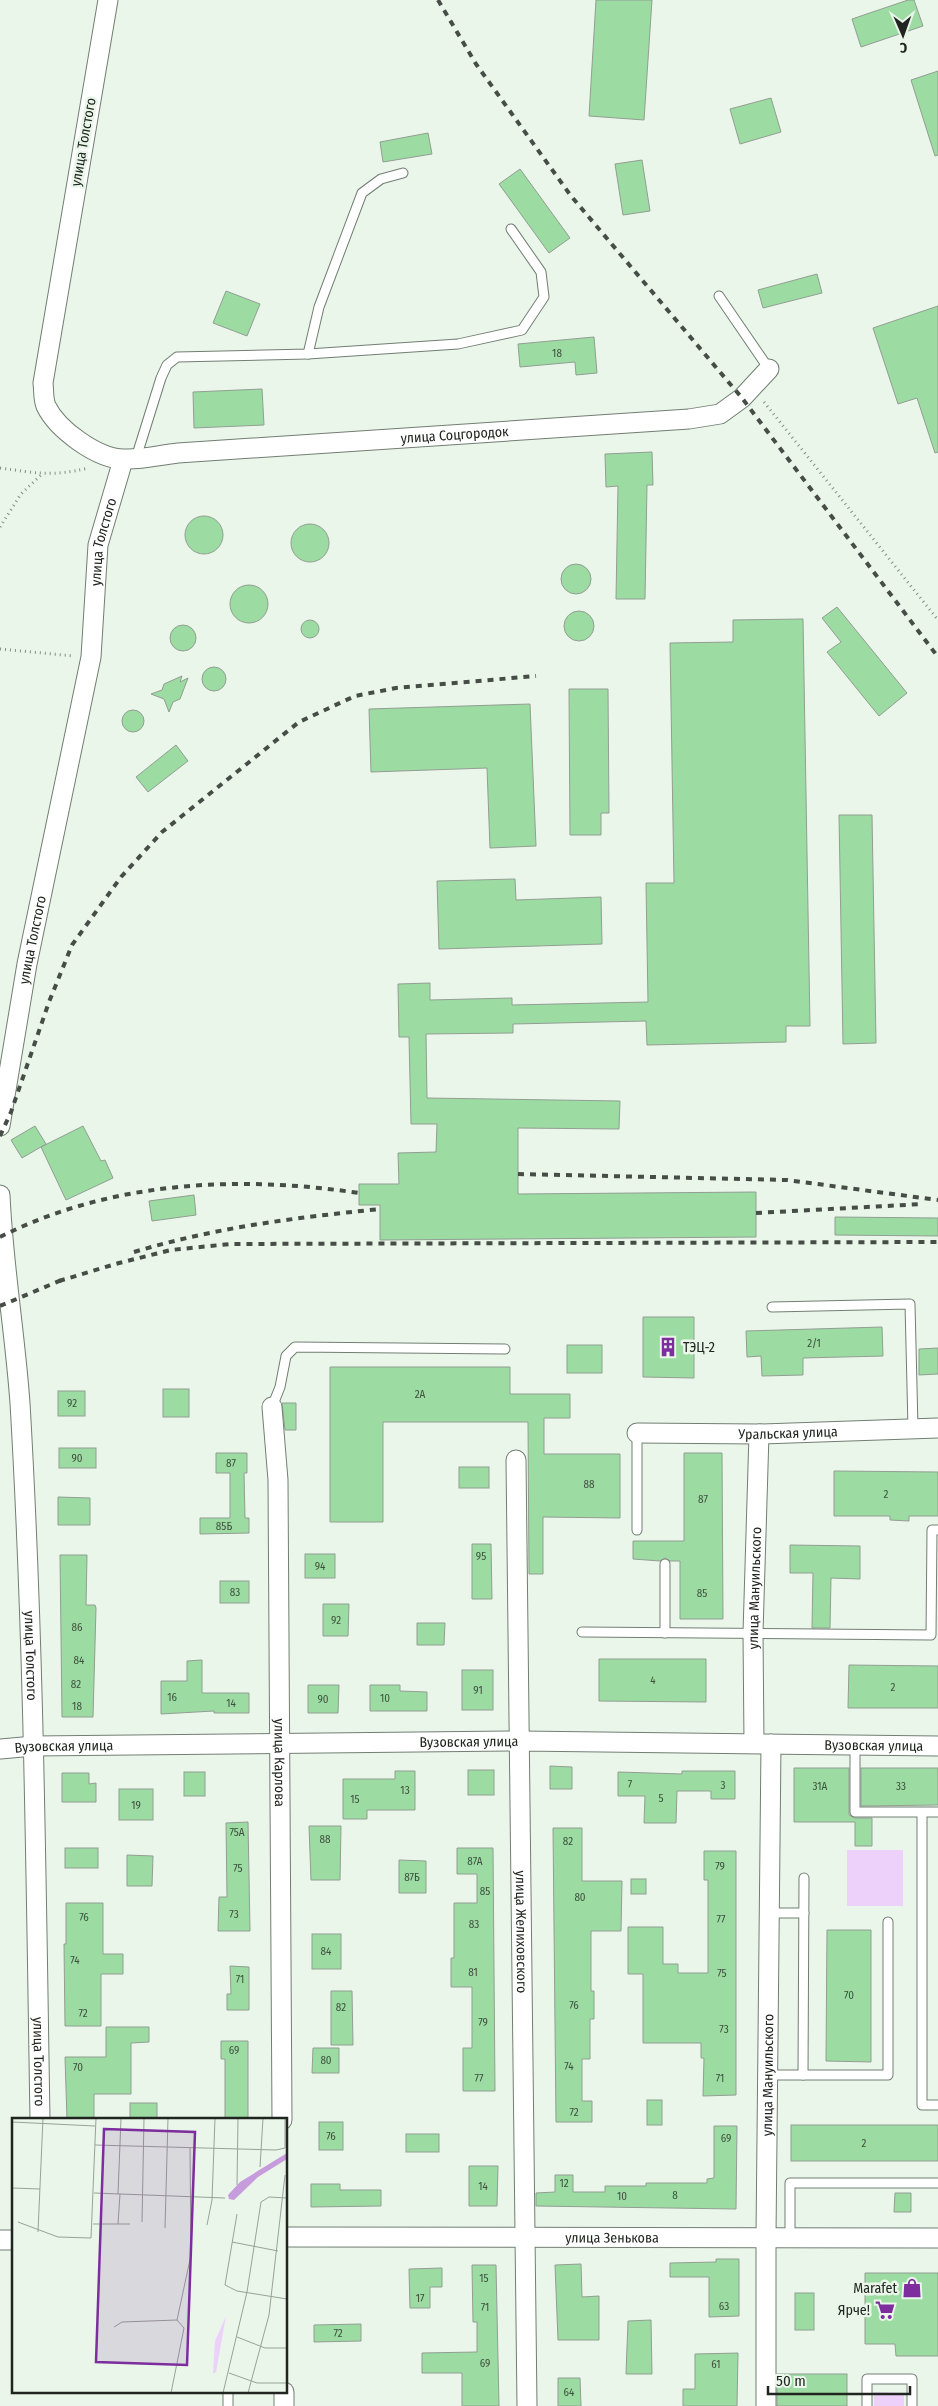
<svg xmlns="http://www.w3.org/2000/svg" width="938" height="2406" viewBox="0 0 938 2406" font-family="'Fira Sans Condensed',sans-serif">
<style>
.green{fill:#edd1fb}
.building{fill:#9cdba2;stroke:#929e93}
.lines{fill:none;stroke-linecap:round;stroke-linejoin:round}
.service-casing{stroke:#727e73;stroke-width:11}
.minor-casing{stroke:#727e73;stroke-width:21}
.path{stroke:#858f85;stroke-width:3;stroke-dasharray:1 4;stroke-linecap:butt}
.service{stroke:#fff;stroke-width:9}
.minor{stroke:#fff;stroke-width:19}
.rail{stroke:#464c46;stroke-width:4;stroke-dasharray:6 6;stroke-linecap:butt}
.labels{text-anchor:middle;stroke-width:5;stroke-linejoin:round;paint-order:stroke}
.number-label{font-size:11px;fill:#3f5240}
.street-label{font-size:14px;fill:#202520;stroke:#e9f6e9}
.poi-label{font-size:14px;fill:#202520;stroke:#e9f6e9;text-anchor:end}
.inset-road{fill:none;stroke:#99a299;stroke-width:1}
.view{fill:#7d2d9d;fill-opacity:0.15;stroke:#7d2d9d;stroke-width:2.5}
.inset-edge{fill:none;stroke:#202520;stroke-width:2.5}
</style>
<rect width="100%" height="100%" fill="#e9f6e9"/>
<g class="green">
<rect x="847" y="1850" width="56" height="56"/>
<polygon points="874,2392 904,2393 904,2406 874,2406"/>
</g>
<g class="building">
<polygon points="596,0 652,0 644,120 589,116"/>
<polygon points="908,0 914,0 923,26 861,47 852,19"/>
<polygon points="938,71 938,155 935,156 911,80"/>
<polygon points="771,98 781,132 740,144 730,109"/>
<polygon points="428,133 432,154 383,162 380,142"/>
<polygon points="642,160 650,211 623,215 615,164"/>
<polygon points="520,169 570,238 549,253 499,184"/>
<polygon points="817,274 822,293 763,308 758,290"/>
<polygon points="226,291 260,304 247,336 213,323"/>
<polygon points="938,306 938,452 935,453 917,398 898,404 873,328"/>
<polygon points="594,337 597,373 576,375 575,362 520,367 518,344"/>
<polygon points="262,389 264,425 194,428 193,392"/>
<polygon points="652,452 653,485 647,485 645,599 616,599 618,486 606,487 605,454"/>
<circle cx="204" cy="535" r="19"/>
<circle cx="310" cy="543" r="19"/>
<circle cx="576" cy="579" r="15"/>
<circle cx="249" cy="604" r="19"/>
<polygon points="837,607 907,693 879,716 827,652 841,642 822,618"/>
<circle cx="579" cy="626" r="15"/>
<polygon points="803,619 810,1026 786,1026 786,1042 647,1045 646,1021 513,1024 513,1033 426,1034 427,1098 620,1101 619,1129 518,1128 518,1194 756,1192 756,1237 380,1240 380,1205 359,1205 359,1184 399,1184 398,1153 436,1152 437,1124 411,1124 409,1037 399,1037 398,984 430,983 430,1000 512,998 512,1005 648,1002 646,883 674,883 670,643 733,642 733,620"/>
<circle cx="310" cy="629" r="9"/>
<circle cx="183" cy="638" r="13"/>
<circle cx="214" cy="679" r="12"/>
<polygon points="182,676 180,682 188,678 180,699 173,702 169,712 164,699 151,694 162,690 164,684"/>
<polygon points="569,689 608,689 609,813 601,813 601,835 570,835"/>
<polygon points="530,704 536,846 490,848 487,768 371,772 369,709"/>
<circle cx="133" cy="721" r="11"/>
<polygon points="176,745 188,761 148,792 136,777"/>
<polygon points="839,815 872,815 876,1043 843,1044"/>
<polygon points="515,879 516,900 601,897 602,944 439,949 437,881"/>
<polygon points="35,1126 46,1144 22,1158 11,1140"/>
<polygon points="83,1126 101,1161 105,1160 113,1178 66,1200 41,1147"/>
<polygon points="194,1195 196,1215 152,1221 149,1201"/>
<polygon points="835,1217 938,1218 938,1236 835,1235"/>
<polygon points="643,1317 694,1317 694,1378 643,1377"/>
<polygon points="882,1327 883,1356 803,1358 803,1375 762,1376 761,1356 747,1357 746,1331"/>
<rect x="567" y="1345" width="35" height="28"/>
<polygon points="938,1348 938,1374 919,1375 919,1349"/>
<polygon points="330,1367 510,1367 510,1394 570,1394 570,1418 544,1418 544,1454 620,1454 620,1518 543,1517 543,1574 529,1574 528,1422 383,1422 383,1522 330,1522"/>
<rect x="163" y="1389" width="26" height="28"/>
<rect x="58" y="1391" width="27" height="25"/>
<polygon points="282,1403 296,1403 296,1430 285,1430"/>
<rect x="59" y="1448" width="37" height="20"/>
<polygon points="216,1453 247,1453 247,1473 244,1473 245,1518 249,1518 249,1533 200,1534 200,1518 230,1518 230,1473 216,1473"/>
<polygon points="684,1453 722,1453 723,1619 680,1619 680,1561 670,1561 665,1558 660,1561 633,1559 633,1541 684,1541"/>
<rect x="459" y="1467" width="30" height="21"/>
<polygon points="834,1471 938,1472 938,1516 909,1516 909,1521 890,1520 890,1516 834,1516"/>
<polygon points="58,1497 90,1498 90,1525 58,1525"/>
<polygon points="472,1544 491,1544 492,1599 472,1599"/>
<polygon points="790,1545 860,1546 860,1579 831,1578 830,1628 812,1628 813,1573 790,1573"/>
<rect x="305" y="1554" width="30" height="24"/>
<polygon points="60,1555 87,1555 86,1605 95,1605 96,1608 93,1717 62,1717"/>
<rect x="220" y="1581" width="29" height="22"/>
<polygon points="323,1604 349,1604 348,1636 323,1636"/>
<polygon points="417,1623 445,1623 444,1645 417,1645"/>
<polygon points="599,1659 706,1659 706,1702 599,1701"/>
<polygon points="202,1660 202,1693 249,1693 249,1713 214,1713 214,1711 161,1714 161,1681 187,1681 187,1661"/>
<polygon points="849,1665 938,1666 938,1708 848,1708"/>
<rect x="462" y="1670" width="31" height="40"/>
<polygon points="308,1685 339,1685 338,1713 308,1713"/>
<polygon points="370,1685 400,1685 400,1691 427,1692 427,1711 370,1711"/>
<polygon points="550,1766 572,1767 572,1789 550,1789"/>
<polygon points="794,1768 849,1768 849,1815 855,1818 872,1818 872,1846 855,1846 855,1822 794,1822"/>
<polygon points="861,1768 938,1768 938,1805 861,1806"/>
<rect x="468" y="1770" width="26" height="25"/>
<polygon points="395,1771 415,1771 415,1810 367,1810 367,1819 343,1819 343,1779 395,1779"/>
<polygon points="682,1771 735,1771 735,1799 711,1799 711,1791 677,1791 676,1823 644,1823 645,1796 618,1796 618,1772 682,1774"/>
<rect x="184" y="1772" width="21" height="24"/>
<polygon points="62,1773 89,1773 89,1784 96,1783 96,1802 62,1802"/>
<rect x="119" y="1789" width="34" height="31"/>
<polygon points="248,1822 250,1931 218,1931 219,1897 227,1897 226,1823"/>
<polygon points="309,1826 341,1826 340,1880 311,1880"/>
<polygon points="553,1828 582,1828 582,1881 622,1881 621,1931 591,1931 591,1991 594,1991 594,2019 590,2019 590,2059 582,2059 582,2101 592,2101 592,2122 556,2122"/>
<rect x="65" y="1848" width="33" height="20"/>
<polygon points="457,1848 493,1848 495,2091 463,2091 463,2048 472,2048 472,1987 451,1987 451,1958 454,1958 454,1903 477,1903 477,1874 457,1874"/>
<polygon points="704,1851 736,1851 736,2095 703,2096 704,2058 701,2058 701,2043 643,2043 643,1974 628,1974 628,1927 663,1927 663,1964 678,1964 678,1973 708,1973 708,1880 704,1880"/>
<polygon points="127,1855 153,1856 152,1886 127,1886"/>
<polygon points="399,1860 426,1861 426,1893 399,1893"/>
<rect x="631" y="1879" width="15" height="15"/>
<polygon points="66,1903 103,1903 103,1954 123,1954 123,1974 101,1974 101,2026 65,2026 64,1944 66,1944"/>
<polygon points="827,1930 871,1930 871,2062 826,2061"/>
<rect x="312" y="1934" width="29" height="35"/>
<polygon points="230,1966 249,1967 249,2010 227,2010 227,1994 231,1994"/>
<polygon points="331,1991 352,1991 353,2045 331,2045"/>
<polygon points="106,2027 149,2027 149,2042 131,2043 131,2094 94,2094 94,2120 67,2120 65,2057 106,2057"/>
<polygon points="221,2041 248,2041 248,2120 225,2120 225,2059 221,2059"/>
<polygon points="313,2048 339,2048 339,2073 312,2073"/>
<rect x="647" y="2100" width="15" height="25"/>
<rect x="130" y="2103" width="27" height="17"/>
<rect x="319" y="2122" width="24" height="28"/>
<rect x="791" y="2125" width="147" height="36"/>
<polygon points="714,2126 737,2126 736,2209 536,2206 536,2193 555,2192 555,2175 573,2175 573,2192 605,2192 605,2186 646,2186 646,2183 707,2183 707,2179 714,2178"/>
<rect x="406" y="2134" width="33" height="18"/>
<polygon points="469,2166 498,2166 497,2206 469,2206"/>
<polygon points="311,2184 340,2184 340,2190 381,2190 381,2206 311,2207"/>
<polygon points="895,2193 911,2193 911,2212 894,2212"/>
<polygon points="716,2259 739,2259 739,2316 709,2317 709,2277 670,2277 670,2263 716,2262"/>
<polygon points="581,2264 582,2297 599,2296 599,2340 558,2340 555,2265"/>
<polygon points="472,2265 496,2265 499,2406 462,2406 462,2373 422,2373 422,2353 477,2352 477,2322 473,2322"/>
<polygon points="442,2268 442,2287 430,2287 430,2308 410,2308 409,2269"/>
<polygon points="865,2273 938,2273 938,2356 896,2356 895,2344 865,2344"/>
<rect x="795" y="2293" width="19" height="37"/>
<polygon points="651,2320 652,2374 626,2374 628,2321"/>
<polygon points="361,2324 361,2341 314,2342 314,2325"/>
<polygon points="738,2353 737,2406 683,2406 683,2389 695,2389 695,2354"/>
<rect x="777" y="2374" width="70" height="32"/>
<polygon points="558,2378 580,2378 581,2406 558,2406"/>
</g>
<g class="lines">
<defs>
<g id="service">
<polyline points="719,296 769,369"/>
<polyline points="308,354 319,307 362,193 381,179 403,173"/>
<polyline points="136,458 161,378 167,365 177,357 308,354 458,344 522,330 544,297 541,272 511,229"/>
<polyline points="772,1307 910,1304 913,1428"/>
<polyline points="272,1407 280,1387 286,1356 295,1347 505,1349"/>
<polyline points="637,1530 637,1433"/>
<polyline points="582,1632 931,1635 932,1530 938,1530"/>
<polyline points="665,1633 665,1564"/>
<polyline points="855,1745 855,1812 938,1812"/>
<polyline points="922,1813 922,2105 938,2105"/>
<polyline points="769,1913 804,1913"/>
<polyline points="767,2075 888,2075 888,1922"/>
<polyline points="803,2075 804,1878"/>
<polyline points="790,2236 790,2183 938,2183"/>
<polyline points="228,2392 228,2406"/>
<polyline points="867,2406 867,2379 912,2379 912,2406"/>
</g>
<g id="minor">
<path id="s1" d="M108,0L43,383C44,390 43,399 46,406C57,429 97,459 124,459C141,460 160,455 178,453L689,419L720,414L742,398L769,369"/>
<path id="s2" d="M0,1126L27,964L91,657L98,545L123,460"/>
<path id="s3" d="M0,1195C3,1264 15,1333 20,1403C34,1642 36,1881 40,2120"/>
<path id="s4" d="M272,1407L278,1480L282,2120"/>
<path id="s5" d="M637,1433L759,1434L938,1428"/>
<path id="s6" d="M516,1460L527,2406"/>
<path id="s7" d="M754,1743L753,1633L759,1434"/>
<path id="s8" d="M0,1749L34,1746L521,1741L938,1746"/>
<path id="s9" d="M286,2237L938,2238"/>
<polyline points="0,2240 14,2240"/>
<polyline points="284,2392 284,2406"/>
<path id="s10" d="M766,2406V2236L771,1744"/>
</g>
</defs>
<use href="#service" class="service-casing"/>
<use href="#minor" class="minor-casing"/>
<g class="path">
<polyline points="764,402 938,620"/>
<path d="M0,468C37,473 51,477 88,468"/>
<polyline points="0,527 21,494 41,475"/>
<polyline points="0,649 74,656"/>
</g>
<use href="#service" class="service"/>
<use href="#minor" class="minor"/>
<g class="rail">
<polyline points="438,0 476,64 571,196 742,398 938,657"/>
<polyline points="0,1136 11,1112 49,1002 72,945 121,877 162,832 299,722 355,696 396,688 536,676"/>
<polyline points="518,1174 787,1180 938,1200"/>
<polyline points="756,1213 923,1204"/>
<path d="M0,1237C111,1181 238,1175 359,1193"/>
<path d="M134,1252C218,1227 293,1218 380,1209"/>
<polyline points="59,1281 119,1263 171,1250 230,1244 938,1242"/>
<polyline points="0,1306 64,1279"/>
</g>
</g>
<defs>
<symbol id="building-bare" viewBox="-9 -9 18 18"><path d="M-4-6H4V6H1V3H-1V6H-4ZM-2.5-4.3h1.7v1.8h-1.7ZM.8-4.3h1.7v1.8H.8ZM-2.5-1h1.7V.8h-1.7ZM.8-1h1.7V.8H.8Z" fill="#7d2d9d" stroke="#e9f6e9" stroke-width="2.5" paint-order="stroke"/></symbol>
<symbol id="shop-bare" viewBox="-9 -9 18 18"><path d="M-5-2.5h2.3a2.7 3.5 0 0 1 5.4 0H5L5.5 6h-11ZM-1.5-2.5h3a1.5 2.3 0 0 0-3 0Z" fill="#7d2d9d" stroke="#e9f6e9" stroke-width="2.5" paint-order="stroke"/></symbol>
<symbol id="supermarket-bare" viewBox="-9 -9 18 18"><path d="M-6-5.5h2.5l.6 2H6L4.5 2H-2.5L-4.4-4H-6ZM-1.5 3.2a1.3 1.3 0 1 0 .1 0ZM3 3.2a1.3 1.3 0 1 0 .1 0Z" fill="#7d2d9d" stroke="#e9f6e9" stroke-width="2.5" paint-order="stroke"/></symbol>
</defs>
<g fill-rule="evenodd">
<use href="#building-bare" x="654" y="1333" width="28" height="28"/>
<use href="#shop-bare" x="898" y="2274" width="28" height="28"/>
<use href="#supermarket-bare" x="871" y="2296" width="28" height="28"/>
</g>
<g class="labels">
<g class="number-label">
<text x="557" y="357">18</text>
<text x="814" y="1347">2/1</text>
<text x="420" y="1398">2А</text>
<text x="72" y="1407">92</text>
<text x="77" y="1462">90</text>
<text x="231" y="1467">87</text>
<text x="589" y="1488">88</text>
<text x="886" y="1498">2</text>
<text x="703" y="1503">87</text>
<text x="224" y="1530">85Б</text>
<text x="481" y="1560">95</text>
<text x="320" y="1570">94</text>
<text x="235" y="1596">83</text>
<text x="702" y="1597">85</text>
<text x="336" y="1624">92</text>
<text x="77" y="1631">86</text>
<text x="79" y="1664">84</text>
<text x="653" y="1684">4</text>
<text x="76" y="1688">82</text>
<text x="893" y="1691">2</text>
<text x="478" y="1694">91</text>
<text x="172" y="1701">16</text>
<text x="385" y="1702">10</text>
<text x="323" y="1703">90</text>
<text x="231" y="1707">14</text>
<text x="77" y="1710">18</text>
<text x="630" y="1788">7</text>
<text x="723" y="1789">3</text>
<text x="820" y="1790">31А</text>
<text x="901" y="1790">33</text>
<text x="405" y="1794">13</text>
<text x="661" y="1802">5</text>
<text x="355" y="1803">15</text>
<text x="136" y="1809">19</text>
<text x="237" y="1836">75А</text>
<text x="325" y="1843">88</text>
<text x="568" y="1845">82</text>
<text x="475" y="1865">87А</text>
<text x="720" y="1870">79</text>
<text x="238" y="1872">75</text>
<text x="412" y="1881">87Б</text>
<text x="485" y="1895">85</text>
<text x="580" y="1901">80</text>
<text x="234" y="1918">73</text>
<text x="84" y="1921">76</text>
<text x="721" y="1923">77</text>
<text x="474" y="1928">83</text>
<text x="326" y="1955">84</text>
<text x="75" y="1964">74</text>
<text x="473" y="1976">81</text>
<text x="722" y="1977">75</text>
<text x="240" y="1983">71</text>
<text x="849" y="1999">70</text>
<text x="574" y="2009">76</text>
<text x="341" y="2011">82</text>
<text x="83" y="2017">72</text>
<text x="483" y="2026">79</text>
<text x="724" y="2033">73</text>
<text x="234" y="2054">69</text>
<text x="326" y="2064">80</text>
<text x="569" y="2070">74</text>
<text x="78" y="2071">70</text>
<text x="479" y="2082">77</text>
<text x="720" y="2082">71</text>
<text x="574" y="2116">72</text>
<text x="331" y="2140">76</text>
<text x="726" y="2142">69</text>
<text x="864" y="2147">2</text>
<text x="564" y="2187">12</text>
<text x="483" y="2190">14</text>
<text x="675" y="2199">8</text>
<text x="622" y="2200">10</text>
<text x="484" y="2282">15</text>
<text x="420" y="2302">17</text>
<text x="724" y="2310">63</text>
<text x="485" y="2311">71</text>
<text x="338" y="2337">72</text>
<text x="485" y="2367">69</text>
<text x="716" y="2368">61</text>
<text x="569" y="2396">64</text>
</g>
<g class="street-label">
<text transform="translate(83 142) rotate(-80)" y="5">улица Толстого</text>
<text dy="5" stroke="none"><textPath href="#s1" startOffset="841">улица Соцгородок</textPath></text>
<text dy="5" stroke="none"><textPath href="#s2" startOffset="594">улица Толстого</textPath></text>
<text dy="5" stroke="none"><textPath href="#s2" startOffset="189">улица Толстого</textPath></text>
<text dy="5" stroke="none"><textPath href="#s5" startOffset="151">Уральская улица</textPath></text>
<text dy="5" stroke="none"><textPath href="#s7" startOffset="155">улица Мануильского</textPath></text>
<text dy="5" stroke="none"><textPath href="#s3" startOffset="462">улица Толстого</textPath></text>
<text dy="5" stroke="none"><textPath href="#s8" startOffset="469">Вузовская улица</textPath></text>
<text dy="5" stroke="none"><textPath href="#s8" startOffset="874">Вузовская улица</textPath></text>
<text dy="5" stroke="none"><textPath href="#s8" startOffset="64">Вузовская улица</textPath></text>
<text dy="5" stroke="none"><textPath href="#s4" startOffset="356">улица Карлова</textPath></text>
<text dy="5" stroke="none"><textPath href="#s6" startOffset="472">улица Желиховского</textPath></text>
<text dy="5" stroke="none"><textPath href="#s3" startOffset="868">улица Толстого</textPath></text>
<text dy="5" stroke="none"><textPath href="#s10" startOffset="331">улица Мануильского</textPath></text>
<text dy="5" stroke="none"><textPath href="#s9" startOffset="326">улица Зенькова</textPath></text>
</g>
<g class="poi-label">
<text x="683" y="1352" text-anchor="start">ТЭЦ-2</text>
<text x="897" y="2293">Marafet</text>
<text x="870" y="2315">Ярче!</text>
</g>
</g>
<g transform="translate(12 2118)">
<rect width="275" height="275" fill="#e9f6e9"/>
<path d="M214,198L204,254L201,256L203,223Z" fill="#edd1fb"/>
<path d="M275,35V41L246,59L222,82L217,81L216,77L228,64Z" fill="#c79cdc"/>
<path class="inset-road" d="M0,4L83,8M83,27L264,32L273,30V0M248,49L251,0M225,67L226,0M0,70L28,71M82,75L213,80M106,76L109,0M225,96L213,167L225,173L275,181M6,104L46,119L79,120L84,0M130,104L132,0M81,106H118M106,106L108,76M195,107L200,82L203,0M153,110L156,0M26,114L31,0M220,124L266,133M165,202L179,137L178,30M102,209L110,204L165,202M225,219L253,230H275M217,255L245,265H275M159,275L172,210L165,202M211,275L235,174L249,84L257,79L275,80M236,275L257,197L273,57"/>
<path class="view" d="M92,11L183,14L175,247L84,244Z"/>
<rect width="275" height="275" class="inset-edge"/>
</g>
<g transform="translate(903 35) rotate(178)" stroke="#e9f6e9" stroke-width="4" paint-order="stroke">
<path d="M0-4L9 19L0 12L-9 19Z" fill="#202520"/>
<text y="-8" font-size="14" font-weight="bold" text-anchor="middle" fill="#202520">С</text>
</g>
<path d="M768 2386v8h142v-8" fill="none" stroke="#202520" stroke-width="2.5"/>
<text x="776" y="2386" font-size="15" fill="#202520" stroke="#e9f6e9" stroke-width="4" paint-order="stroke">50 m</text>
</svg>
